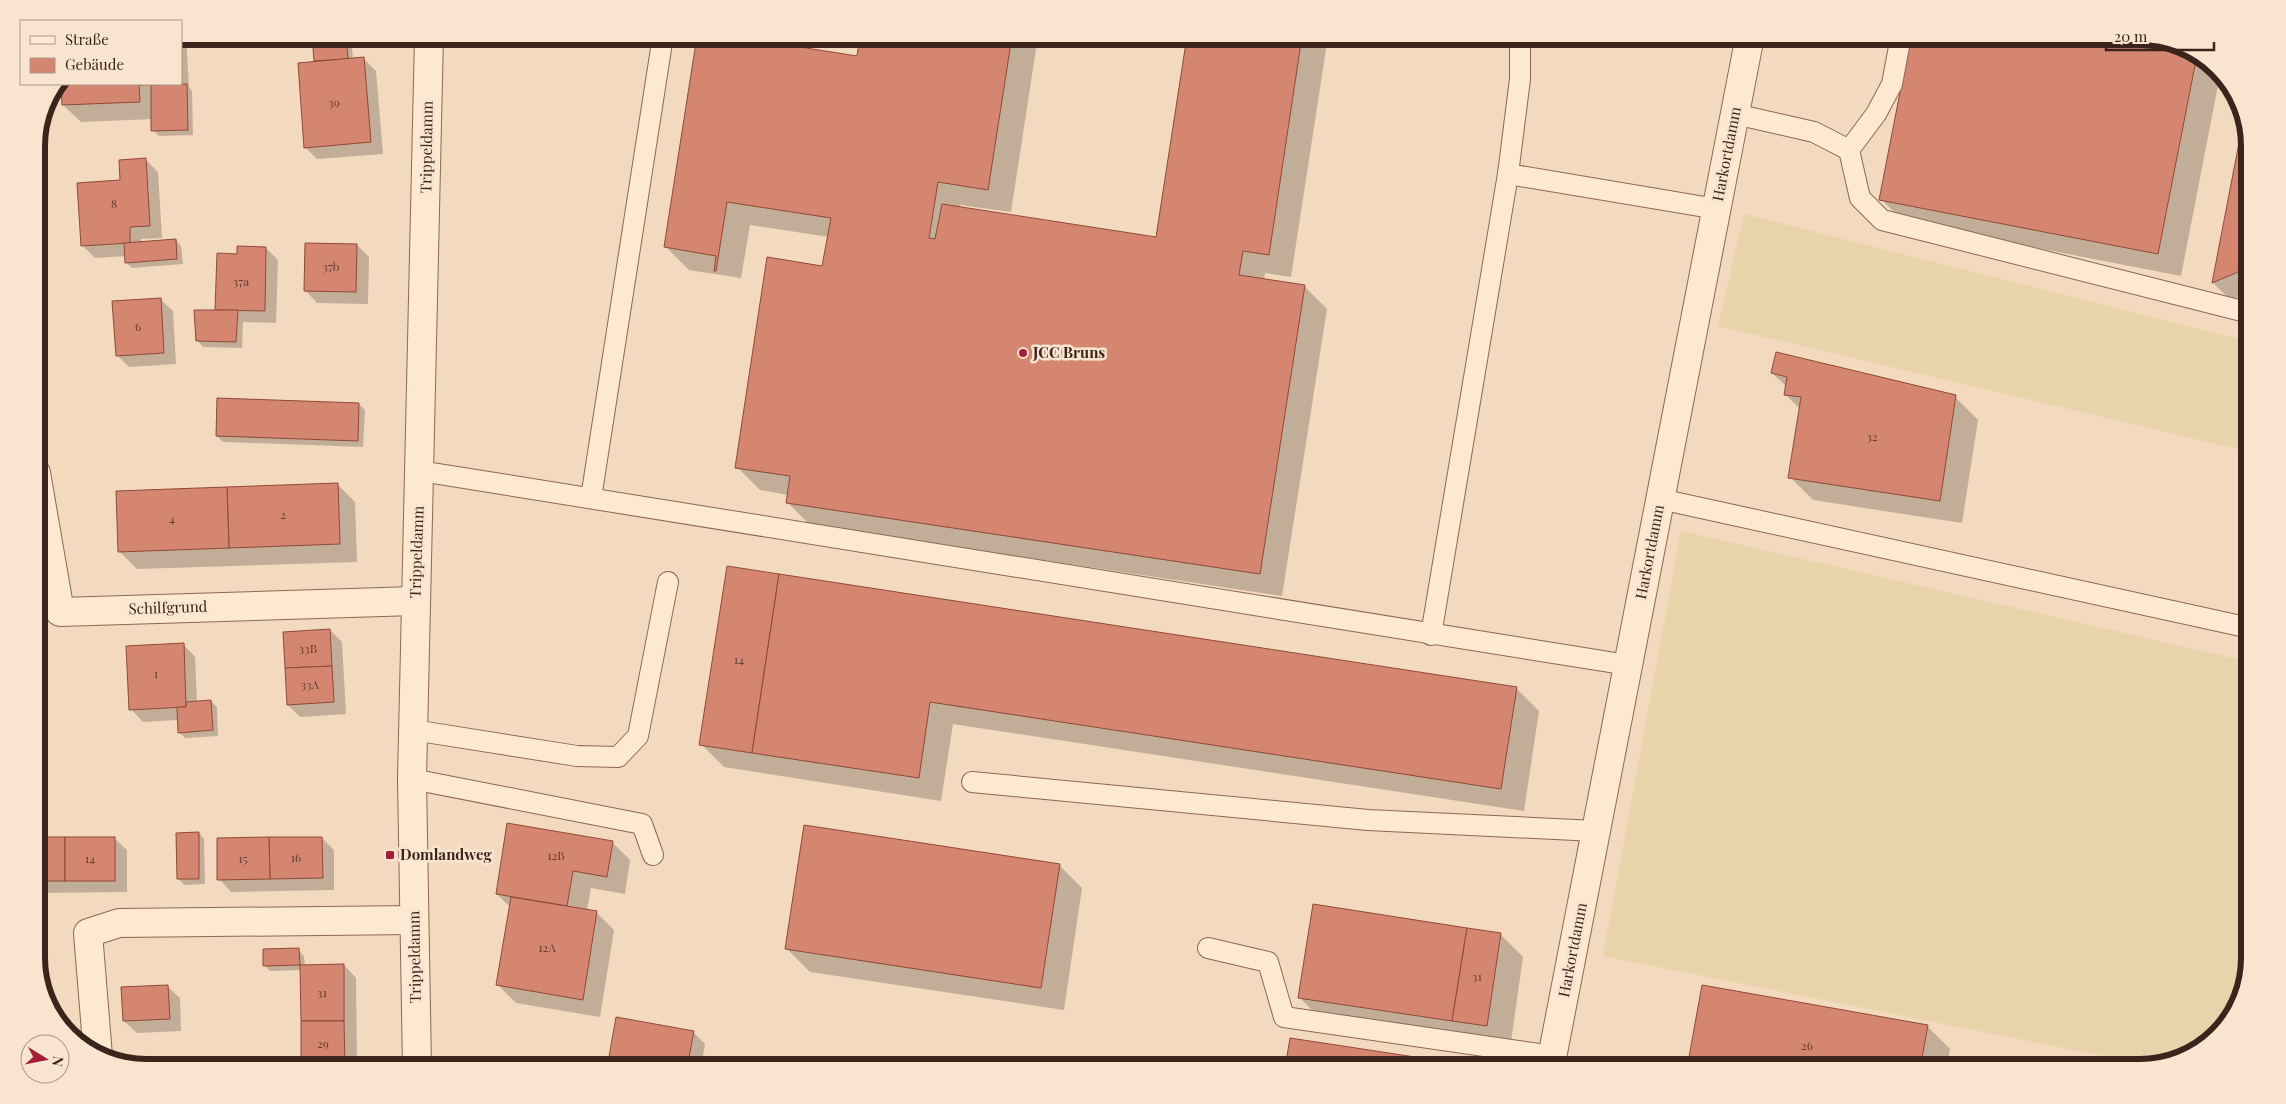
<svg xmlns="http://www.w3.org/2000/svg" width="2286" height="1104" viewBox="0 0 2286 1104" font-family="'Playfair Display',serif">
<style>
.farmland{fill:#e9d3ab}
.shadow{fill:#0003}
.building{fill:#d58670;stroke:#8f4938}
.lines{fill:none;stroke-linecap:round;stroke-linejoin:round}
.lane-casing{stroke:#8d6755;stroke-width:22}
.street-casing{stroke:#8d6755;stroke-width:30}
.lane{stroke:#fde8d2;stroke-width:20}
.street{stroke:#fde8d2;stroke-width:28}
.poi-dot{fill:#a31e39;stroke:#f9e4cf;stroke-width:2}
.labels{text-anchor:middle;stroke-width:5;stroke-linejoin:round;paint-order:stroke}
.number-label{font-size:12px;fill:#623c30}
.street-label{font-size:15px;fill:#3b241b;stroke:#f9e4cf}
.poi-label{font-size:15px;font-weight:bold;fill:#3b241b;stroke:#f9e4cf;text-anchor:start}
.rim{fill:none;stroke:#3b241b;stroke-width:6}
</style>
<rect width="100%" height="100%" fill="#f3d9be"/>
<g class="farmland">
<polygon points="1744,214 2250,342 2250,452 1718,326"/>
<polygon points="1681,531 2250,662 2250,958 2239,1006 2201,1049 2149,1065 1603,956"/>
</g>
<g class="shadow">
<polygon points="181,36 186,36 189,87 192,91 193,135 159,136 153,130 153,119 81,122 63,105 62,84 181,84"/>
<polygon points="314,36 351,36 353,60 364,59 376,71 383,154 317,159 305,147 317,62"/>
<polygon points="861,36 1038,36 1011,212 960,205 960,208 1157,238 1188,36 1328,36 1291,277 1265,273 1264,280 1304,286 1327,309 1282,596 810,525 787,502 788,495 760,490 737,467 823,267 829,237 750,225 741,278 689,270 666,247 858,57"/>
<polygon points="2188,47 2220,75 2181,276 1904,222 1881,199"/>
<polygon points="2244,124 2250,139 2250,292 2231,300 2213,283"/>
<polygon points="146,160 158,172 162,238 141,239 141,243 176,240 181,246 183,264 132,268 126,262 126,256 95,258 82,245 122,181"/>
<polygon points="357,245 369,257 368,304 317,303 305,290"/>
<polygon points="266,248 278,260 276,323 243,322 242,348 203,347 198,341 219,311 238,255"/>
<polygon points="160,299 173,311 176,364 129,367 117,355"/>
<polygon points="1772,373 1955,397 1978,420 1962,523 1813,500 1790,477 1801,410 1785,394 1787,387"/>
<polygon points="359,404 365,410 363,447 223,442 217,436"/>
<polygon points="337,484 355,502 357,562 137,569 119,551"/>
<polygon points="2250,555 2250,592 2243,585"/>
<polygon points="728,568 1516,688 1539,711 1524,811 953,724 941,801 724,767 701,744"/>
<polygon points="330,630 342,642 346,714 300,717 288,705"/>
<polygon points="183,644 195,657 197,702 211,701 217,707 218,736 185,738 179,732 178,720 143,722 131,709"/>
<polygon points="199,833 204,839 205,884 184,885 179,879"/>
<polygon points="37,838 114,838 127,850 127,892 37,893"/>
<polygon points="322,838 334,850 334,890 231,892 219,879"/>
<polygon points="612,842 630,860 625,894 591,888 587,910 596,912 614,930 600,1017 516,1003 498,985 510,907 497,894"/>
<polygon points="1059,865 1082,888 1064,1010 810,972 787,949"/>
<polygon points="1500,934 1523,957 1510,1049 1322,1020 1299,997"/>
<polygon points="298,950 304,956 305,966 344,965 356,978 357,1068 302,1068 301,970 270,971 264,965"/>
<polygon points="167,986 180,998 181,1031 137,1033 124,1021"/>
<polygon points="1927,1026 1950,1049 1947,1068 1689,1068"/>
<polygon points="693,1032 705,1044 701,1068 608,1068"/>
</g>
<g class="building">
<polygon points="312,36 346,36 348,59 314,61"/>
<polygon points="697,36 730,36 857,56 860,36 1012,36 988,190 938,182 929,238 935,239 942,204 1156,237 1187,36 1302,36 1269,255 1243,251 1239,275 1305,285 1260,574 786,503 790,476 735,468 767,257 822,266 831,218 727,202 716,271 714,271 716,256 664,247"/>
<polygon points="1911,36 2140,36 2188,47 2197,55 2158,254 1879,200"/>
<polygon points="364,57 371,142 304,148 298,63"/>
<polygon points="61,84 167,84 139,85 140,102 62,105"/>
<polygon points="187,84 188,130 151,131 151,85"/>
<polygon points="2243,122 2250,139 2250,267 2212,283"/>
<polygon points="146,158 150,226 130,227 130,243 81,246 77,183 120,180 119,160"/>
<polygon points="176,239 177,259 125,263 124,243"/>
<polygon points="305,243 357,244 356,292 304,291"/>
<polygon points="237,246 266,247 265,311 215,310 217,253 237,254"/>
<polygon points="161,298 164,353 116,356 112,301"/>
<polygon points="194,310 238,310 236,342 196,341"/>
<polygon points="1776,352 1956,395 1940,501 1788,478 1801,397 1784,395 1787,377 1771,373"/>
<polygon points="217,398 359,403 358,441 216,436"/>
<polygon points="338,483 340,544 229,548 227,487"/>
<polygon points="227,487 229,548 118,552 116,491"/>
<polygon points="2250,549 2250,587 2241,586"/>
<polygon points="727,566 779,574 752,753 699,745"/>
<polygon points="779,574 1517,687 1501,789 930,702 919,778 752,753"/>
<polygon points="330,629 332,666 285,668 283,632"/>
<polygon points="184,643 186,707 129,710 126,646"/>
<polygon points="332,666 334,702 287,705 285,668"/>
<polygon points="211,700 213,730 178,733 177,707 186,707 186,702"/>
<polygon points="507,823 613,841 607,877 573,871 567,906 496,894"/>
<polygon points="804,825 1060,864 1041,988 785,949"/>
<polygon points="199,832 199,879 177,879 176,833"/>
<rect x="37" y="837" width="28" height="44"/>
<rect x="65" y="837" width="50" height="44"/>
<polygon points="269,837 322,837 323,878 270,879"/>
<polygon points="269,837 270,879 217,880 217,838"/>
<polygon points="511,897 597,911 583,1000 496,985"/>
<polygon points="1313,904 1467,928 1452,1021 1298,998"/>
<polygon points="1467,928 1501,933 1487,1026 1452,1021"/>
<polygon points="299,948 300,965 263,966 263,949"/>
<polygon points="344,964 344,1021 301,1021 300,965"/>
<polygon points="168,985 170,1019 123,1021 121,987"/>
<polygon points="1702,985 1928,1025 1920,1068 1687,1068"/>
<polygon points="616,1017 694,1031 687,1068 607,1068"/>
<polygon points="301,1021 344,1021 345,1068 301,1068"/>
<polygon points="1290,1038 1461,1064 1461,1068 1285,1068"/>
</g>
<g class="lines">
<defs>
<g id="lane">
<polyline points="1520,36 1520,79 1508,174 1717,209"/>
<polyline points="1735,114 1814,132 1849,150 1860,198 1882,220 2250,313"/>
<polyline points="1849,150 1876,114 1892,84 1901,36"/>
<polyline points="420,471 1628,665"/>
<polyline points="591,498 663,36"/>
<polyline points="1660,499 2250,628"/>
<polyline points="1431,635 1508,174"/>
<polyline points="413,730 577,756 618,757 638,736 668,582"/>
<polyline points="412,779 642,824 653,855"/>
<polyline points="972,782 1368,820 1596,831"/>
<polyline points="1208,948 1268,962 1284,1017 1553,1056"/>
</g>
<g id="street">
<polyline points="36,473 60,612 415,601"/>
<polyline points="98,1056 88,933 119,923 414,920"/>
<polyline points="417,1068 412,779 429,36"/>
<polyline points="1550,1068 1750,36"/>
</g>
</defs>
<use href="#lane" class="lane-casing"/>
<use href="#street" class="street-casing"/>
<use href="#lane" class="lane"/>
<use href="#street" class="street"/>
</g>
<g class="poi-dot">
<circle cx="1023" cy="353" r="5"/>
<rect x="385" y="850" width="10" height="10" rx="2.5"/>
</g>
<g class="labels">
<g class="number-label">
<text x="334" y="107">39</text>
<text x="114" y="208">8</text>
<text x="331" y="271">37b</text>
<text x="241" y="286">37a</text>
<text x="138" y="331">6</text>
<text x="1872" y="441">32</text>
<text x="283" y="519">2</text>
<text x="172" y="523">4</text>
<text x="308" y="653">33B</text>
<text x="739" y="664">14</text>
<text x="156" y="678">1</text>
<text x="310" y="689">33A</text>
<text x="556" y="860">12B</text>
<text x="296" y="862">16</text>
<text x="90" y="863">14</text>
<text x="243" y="863">15</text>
<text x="547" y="952">12A</text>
<text x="1477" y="981">31</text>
<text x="322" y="997">31</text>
<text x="323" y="1048">29</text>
<text x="1807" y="1050">26</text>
</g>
<g class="street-label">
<text transform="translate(427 147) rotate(-89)" y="5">Trippeldamm</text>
<text transform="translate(1727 154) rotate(-79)" y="5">Harkortdamm</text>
<text transform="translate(417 552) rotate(-88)" y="5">Trippeldamm</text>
<text transform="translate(1650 552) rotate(-79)" y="5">Harkortdamm</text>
<text transform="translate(168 608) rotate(-2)" y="5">Schilfgrund</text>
<text transform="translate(1573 950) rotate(-79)" y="5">Harkortdamm</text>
<text transform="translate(415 957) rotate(-91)" y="5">Trippeldamm</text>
</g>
<g class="poi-label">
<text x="1033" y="358">JCC Bruns</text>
<text x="400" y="860">Domlandweg</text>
</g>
</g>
<path d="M0 0H2286V1104H0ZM146 45H2140A101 101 0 0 1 2241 146V958A101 101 0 0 1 2140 1059H146A101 101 0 0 1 45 958V146A101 101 0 0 1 146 45Z" fill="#f9e4cf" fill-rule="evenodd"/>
<path class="rim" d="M146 45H2140A101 101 0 0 1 2241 146V958A101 101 0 0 1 2140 1059H146A101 101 0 0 1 45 958V146A101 101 0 0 1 146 45Z"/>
<rect x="20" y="20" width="162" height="65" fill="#f9e4cf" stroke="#ad9787"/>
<rect x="30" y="36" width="25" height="8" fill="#fde8d2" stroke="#ad9787"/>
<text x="65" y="45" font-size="15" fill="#3b241b">Straße</text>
<rect x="30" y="58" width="25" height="15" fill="#d58670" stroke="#ad9787"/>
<text x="65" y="70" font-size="15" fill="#3b241b">Gebäude</text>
<g transform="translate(45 1059) rotate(100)"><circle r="24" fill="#f9e4cf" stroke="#ad9787"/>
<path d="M0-4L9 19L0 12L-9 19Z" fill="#a31e39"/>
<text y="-8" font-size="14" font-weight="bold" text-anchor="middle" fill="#3b241b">N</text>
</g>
<path d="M2106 42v8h108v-8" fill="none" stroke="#3b241b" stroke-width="2.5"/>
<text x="2114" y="42" font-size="15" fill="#3b241b" stroke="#f9e4cf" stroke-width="4" paint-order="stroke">20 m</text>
</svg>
